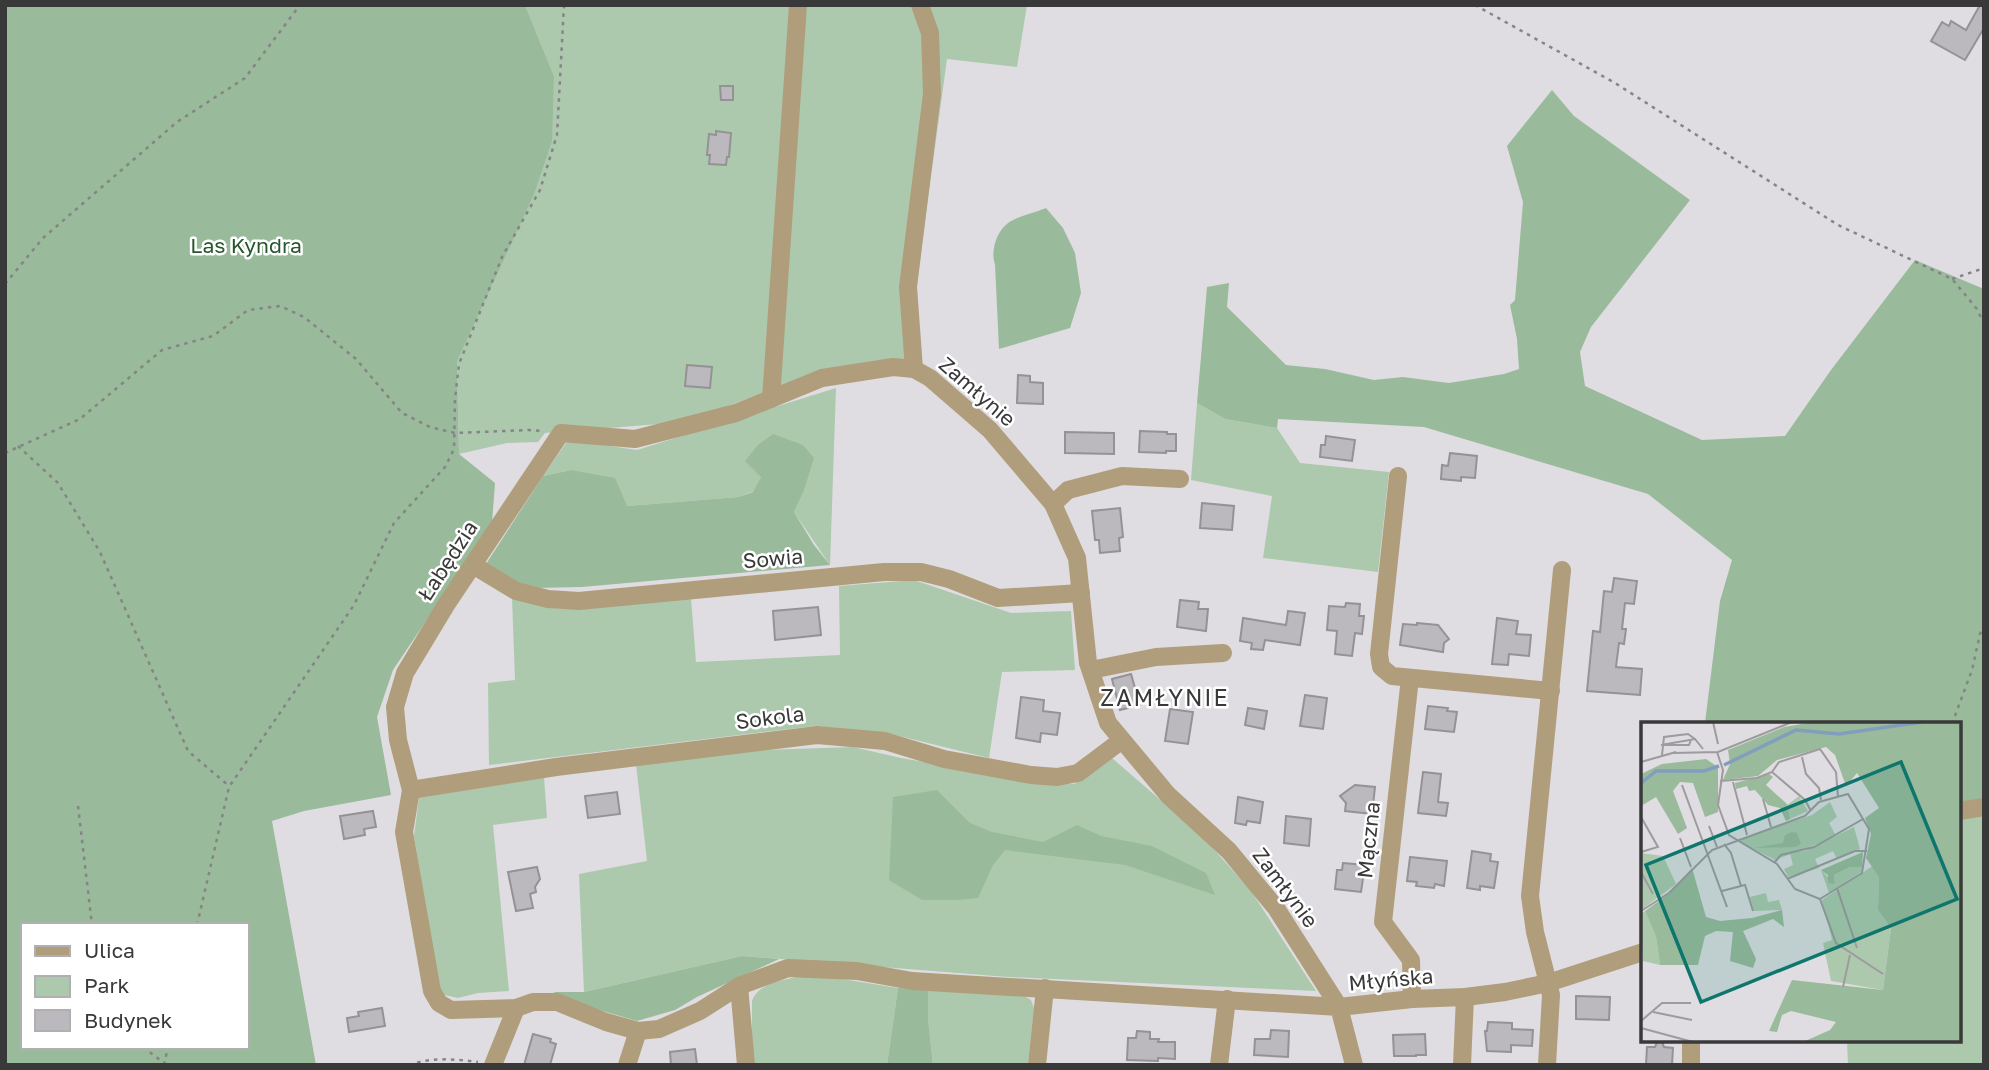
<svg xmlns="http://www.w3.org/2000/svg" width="1989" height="1070" viewBox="0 0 1989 1070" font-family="'Golos Text',sans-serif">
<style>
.green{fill:#acc9ae}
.forest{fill:#9aba9c;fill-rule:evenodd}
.building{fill:#bbb9bd;stroke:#949295;stroke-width:2}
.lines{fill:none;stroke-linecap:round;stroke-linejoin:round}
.path{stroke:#858486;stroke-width:2.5;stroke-dasharray:3.5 5;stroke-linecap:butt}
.minor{stroke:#b09d7b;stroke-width:18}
.labels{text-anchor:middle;stroke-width:5;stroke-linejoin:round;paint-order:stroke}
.park-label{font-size:21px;fill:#26562d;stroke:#fff}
.street-label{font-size:21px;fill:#3a393a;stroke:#fff}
.neighbourhood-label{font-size:23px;letter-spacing:2px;fill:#3a393a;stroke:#fff}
.inset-river{fill:none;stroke:#829ebd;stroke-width:3.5}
.inset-road{fill:none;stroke:#9d9b9e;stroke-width:2}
.view{fill:#0f766e;fill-opacity:0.15;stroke:#0f766e;stroke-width:3.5}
.inset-edge{fill:none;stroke:#3a393a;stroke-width:3.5}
</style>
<rect width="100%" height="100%" fill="#dfdde1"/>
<g class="green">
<polygon points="525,5 1027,5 1017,67 947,59 915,294 919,343 903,363 820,372 685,422 545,433 538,442 507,443 459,454 457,360 533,197 554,76"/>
<polygon points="836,388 830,565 794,512 803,493 761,477 754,491 738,497 627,506 571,470 543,476 568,440 637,450"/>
<polygon points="1197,403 1225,419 1277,428 1300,463 1389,472 1378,572 1263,558 1272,496 1191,480"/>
<polygon points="914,580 1011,613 1071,611 1075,670 1002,672 989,758 887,733 815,726 489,765 488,683 515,680 512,598 561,609 691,598 696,662 840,655 839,586"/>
<polygon points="853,747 901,758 1046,783 1074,784 1112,758 1202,836 1251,891 1316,991 1008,977 742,956 584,992 579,874 647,861 636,764 759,750"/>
<polygon points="544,777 547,818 493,825 509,991 478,993 458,998 440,994 414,836 419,798"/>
<polygon points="1984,813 1984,1065 1848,1065 1847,1040 1959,1040 1959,818"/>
<path d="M811,974L898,988L887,1065H752V1001C759,980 793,979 811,974Z"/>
<polygon points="928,989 1021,994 1031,1000 1034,1008 1028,1065 933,1065 928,1018"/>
</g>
<g class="forest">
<path d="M5,5H525L554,76L552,141L533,197L457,361L459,454L495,483L492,523L393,670L377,717L391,795L304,811L272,821L316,1065H5ZM23,925H247V1047H23Z"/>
<polygon points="1552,90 1574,116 1690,200 1591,327 1580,352 1585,386 1702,440 1785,436 1831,370 1915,260 1984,289 1984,799 1959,804 1959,724 1705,723 1720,601 1732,560 1648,494 1424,427 1278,419 1277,428 1225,419 1197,403 1207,287 1229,283 1227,307 1286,365 1325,369 1374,380 1403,377 1449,383 1504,374 1519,369 1517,339 1510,305 1515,300 1523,202 1507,146"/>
<path d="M1046,208L1063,228L1075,253L1081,293L1070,328L999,349L995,264C990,251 997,231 1008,223C1018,216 1034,213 1046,208Z"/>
<polygon points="773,434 803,445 814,458 803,493 794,512 814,545 830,565 582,587 535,588 501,582 486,564 543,476 571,470 615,478 627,506 738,497 753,492 761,477 745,461 758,445"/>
<polygon points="937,790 970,823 992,832 1043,842 1077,825 1101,836 1152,846 1206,873 1215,895 1125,865 1005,850 993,865 978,898 959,900 922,900 889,880 893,797"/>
<polygon points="742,956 779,959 697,997 675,1010 637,1021 596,1009 553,992 584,992"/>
<polygon points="898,988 928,989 928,1018 933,1065 887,1065"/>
</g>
<g class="building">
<polygon points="1980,5 1984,5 1984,28 1965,60 1931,41 1942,22 1949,26 1951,21 1966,30"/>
<polygon points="720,86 733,86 733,100 721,100"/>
<polygon points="716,131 731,133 729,157 727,157 726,165 709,164 710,155 707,155 709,134 716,135"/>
<polygon points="687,365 712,367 710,388 685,386"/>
<polygon points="1018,375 1030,376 1030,382 1043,383 1043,404 1017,403"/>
<polygon points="1140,431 1167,432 1167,434 1176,434 1176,451 1166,451 1166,453 1139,452"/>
<polygon points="1065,432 1114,433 1114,454 1065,453"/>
<polygon points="1326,436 1355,440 1352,461 1320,457 1321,445 1325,445"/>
<polygon points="1450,453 1477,456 1475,478 1461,477 1461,481 1441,479 1442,465 1448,466"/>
<polygon points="1202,503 1234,506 1232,530 1200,528"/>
<polygon points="1120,508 1123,537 1119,538 1120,551 1100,553 1099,540 1095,540 1092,511"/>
<polygon points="1614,578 1637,581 1634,604 1625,603 1622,629 1626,629 1624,644 1619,643 1616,667 1642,669 1640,695 1587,691 1593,631 1600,632 1604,591 1612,592"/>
<polygon points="1180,600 1199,602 1198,609 1208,609 1206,631 1177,627"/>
<polygon points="1346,603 1360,604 1359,616 1364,616 1362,634 1355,633 1352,656 1335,654 1337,631 1327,630 1329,606 1345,607"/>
<polygon points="818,607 821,635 775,640 773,611"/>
<polygon points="1288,611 1305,613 1300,645 1265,640 1263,650 1251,649 1252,643 1240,641 1243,618 1286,625"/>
<polygon points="1497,618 1518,621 1516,634 1531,635 1529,656 1509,654 1508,665 1492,664"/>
<polygon points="1417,623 1438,625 1449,639 1444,643 1443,652 1400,645 1403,624 1417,625"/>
<polygon points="1131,674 1140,705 1120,710 1112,679"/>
<polygon points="1305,695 1327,698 1323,729 1300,726"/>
<polygon points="1021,697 1044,700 1043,711 1060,713 1057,735 1041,733 1040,742 1016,738"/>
<polygon points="1428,706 1448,708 1447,711 1457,712 1454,732 1425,729"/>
<polygon points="1248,708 1267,711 1264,729 1245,725"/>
<polygon points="1170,709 1193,712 1188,744 1165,741"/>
<polygon points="1423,772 1441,774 1438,802 1448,803 1446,816 1418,813"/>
<polygon points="1355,785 1375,787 1372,814 1345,811 1346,803 1340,796"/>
<polygon points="617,792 620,814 588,818 585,796"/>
<polygon points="1238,797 1263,802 1260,823 1247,821 1246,825 1235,823"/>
<polygon points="373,811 376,827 364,829 365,835 344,839 340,816"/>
<polygon points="1286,816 1311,819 1309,846 1284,843"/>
<polygon points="1472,851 1491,854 1490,861 1498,862 1494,888 1480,886 1480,890 1467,888"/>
<polygon points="1410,857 1447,861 1444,886 1435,884 1434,888 1416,886 1417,882 1407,881"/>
<polygon points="1343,863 1365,865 1361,892 1335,889 1337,870 1342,870"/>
<polygon points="537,867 540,879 535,887 536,892 530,894 533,908 516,911 508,872"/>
<polygon points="1576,996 1610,997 1609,1020 1576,1019"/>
<polygon points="382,1008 385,1026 349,1032 347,1018 359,1016 358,1012"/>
<polygon points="1488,1022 1512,1023 1512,1029 1533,1030 1532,1046 1511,1045 1511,1052 1487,1051 1485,1031 1487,1031"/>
<polygon points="1271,1030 1289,1031 1288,1057 1254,1055 1255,1039 1270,1039"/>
<polygon points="1137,1031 1150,1032 1150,1039 1159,1039 1158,1042 1175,1042 1175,1059 1158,1058 1158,1061 1127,1060 1128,1038 1136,1038"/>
<polygon points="533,1034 551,1039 550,1042 556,1044 550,1065 524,1065"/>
<polygon points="1425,1034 1426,1055 1416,1055 1416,1056 1394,1056 1393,1035"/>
<polygon points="1658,1040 1661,1040 1664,1047 1673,1048 1672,1065 1646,1065 1647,1047 1655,1047"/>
<polygon points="695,1049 697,1065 671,1065 670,1052"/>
</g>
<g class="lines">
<g class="path">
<polyline points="1475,5 1615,83 1838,225 1952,279 1977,309 1984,324"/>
<polyline points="1952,279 1984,268"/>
<polyline points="5,284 43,238 177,122 245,78 300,5"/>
<polyline points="18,446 58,483 100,552 188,751 229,786"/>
<polyline points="5,453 80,419 162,350 213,336 248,310 280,306 304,317 356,359 402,413 430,427 455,433 529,430 543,431"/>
<polyline points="1952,724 1972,670 1980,634 1984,626"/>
<polyline points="78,806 92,925"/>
<polyline points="197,925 229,787 354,605 394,523 445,467 454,449 455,399 459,364 502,257 540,190 557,135 564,5"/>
<polyline points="143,1047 164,1063"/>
<polyline points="164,1065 168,1047"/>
<path d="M409,1065C431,1057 455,1059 478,1062"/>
</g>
<g class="minor">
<polyline points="914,369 908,287 932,94 930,33 920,5"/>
<polyline points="771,399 798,5"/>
<polyline points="1398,476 1379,654 1381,667 1392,676 1551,691"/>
<polyline points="1053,504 1068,490 1122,476 1180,479"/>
<polyline points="473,565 516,591 548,599 579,601 884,572 921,572 949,579 998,598 1081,593"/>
<polyline points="1091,670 1156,657 1223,653"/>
<polyline points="1410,678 1383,922 1411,960 1412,999"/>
<polyline points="411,790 556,767 817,735 885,741 944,759 1031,775 1057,777 1078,773 1122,740"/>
<polyline points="1959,811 1984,807"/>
<polyline points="739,986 746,1065"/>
<polyline points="493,1065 516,1008"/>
<polyline points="627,1065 638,1031"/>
<polyline points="1037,1065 1045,988"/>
<polyline points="1219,1065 1227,999"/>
<polyline points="1354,1065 1339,1007 1276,908 1229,851 1168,795 1108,723 1088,663 1077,558 1053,504 990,430 930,378 914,369 893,367 822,378 736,413 635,439 561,433 446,605 405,673 395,707 398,740 411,790 404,832 432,991 439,1003 451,1010 516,1008 533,1002 557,1002 606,1022 638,1031 659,1029 700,1011 739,986 788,968 857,971 912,981 1339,1007 1412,999 1465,997 1505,992 1548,983 1643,952"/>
<polyline points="1462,1065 1465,997"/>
<polyline points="1547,1065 1551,995 1535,932 1530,896 1562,570"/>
<polyline points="1691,1065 1691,1040"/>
</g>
</g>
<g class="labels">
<g class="park-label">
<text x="246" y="253">Las Kyndra</text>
</g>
<g class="street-label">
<text transform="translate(977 392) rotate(41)" y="7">Zamłynie</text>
<text transform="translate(773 559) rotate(-5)" y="7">Sowia</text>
<text transform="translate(448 561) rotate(-57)" y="7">Łabędzia</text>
<text transform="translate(770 718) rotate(-7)" y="7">Sokola</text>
<text transform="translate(1369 840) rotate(-84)" y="7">Mączna</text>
<text transform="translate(1285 888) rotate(53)" y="7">Zamłynie</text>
<text transform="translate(1391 980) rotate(-5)" y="7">Młyńska</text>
</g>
<g class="neighbourhood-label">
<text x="1165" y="706">ZAMŁYNIE</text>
</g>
</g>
<g transform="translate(1641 722)">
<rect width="320" height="320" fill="#dfdde1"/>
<path d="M158,74L167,89L149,97L146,83ZM189,80L196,95L188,101L194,112L179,121L134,138L95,118L171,93ZM213,105L219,127L196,137L192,129L174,137L178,146L147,155L143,147L152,143L149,131L164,129ZM0,131L22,134L35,162L0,188ZM233,143L238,155L237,188L250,206L242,268L190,259L182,221L191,218L181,178ZM209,145H221L220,150L188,171L180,148L194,162L193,153ZM125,171L127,180L138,178L141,188L113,189L109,175ZM4,189L15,215L19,243L2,239L0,192Z" fill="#acc9ae"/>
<path d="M173,0H320V320H162L189,308L195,300L150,289L141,293L136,310L128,309L151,258L242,268L250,206L237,188L238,155L225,136L230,112L224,96L238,86L216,51L205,64L194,33L185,25L136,38L117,54L82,58L89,42L87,28L143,5ZM65,37L77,45V90L64,95L52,61L39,60L32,69L46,106L37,112L15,75L0,84V52L21,42ZM128,52L132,55L125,63L146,82L149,97L145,99L139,86L127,83L114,68L108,69L106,64L95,67L94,61ZM151,110L156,111L160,122L154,125L113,126L142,121L144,113ZM222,130L221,145H209L193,153L194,162L187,161V153L180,148ZM51,146L65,195L79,199L111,196L141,188L143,205L132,197L102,209L115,237L112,246L89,239L92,210L75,209L64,214L57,243H19L15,215L4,189L29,171Z" fill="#9aba9c"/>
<path class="inset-river" d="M83,43L155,8L198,12L281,0M0,61L15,49H63L78,44"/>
<path class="inset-road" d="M72,0L77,22M20,23L54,17L62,27M22,23H48L50,18M76,30L82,48L77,83L88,113L136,142L154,167L179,177L195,221L242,252M32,31L77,30L151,0M21,33L23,15L47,12L54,17M161,35L165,52L178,66L180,78M0,40L35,30M131,50L164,78L170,89M79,59L116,56L131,50L138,40L179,27L195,50L197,75M92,60L106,113M41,63L86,185M122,77L130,105M0,95L17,125L0,130M68,104L76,125M39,116L50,145M83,122L90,131L100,164M133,141L140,133L173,125L222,97M0,150L12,172M146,157L214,129H226M196,166L216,226M81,169L104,163L112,189M0,189L28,171L71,128L164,94L178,80L207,72L228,107L221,151L179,177M202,265L209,233M12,290L51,298M0,299L21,281H50M0,306L52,320"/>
<path class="view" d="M260,40L316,177L60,280L5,143Z"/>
<rect width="320" height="320" class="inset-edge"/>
</g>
<rect width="1989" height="1070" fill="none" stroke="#3a393a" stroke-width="14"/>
<rect x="21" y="923" width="228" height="126" fill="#ffffff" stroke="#b0b0b0" stroke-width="2"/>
<rect x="35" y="946" width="35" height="10" fill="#b09d7b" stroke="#b0b0b0" stroke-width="2"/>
<text x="84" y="958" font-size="21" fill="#3a393a">Ulica</text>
<rect x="35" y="976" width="35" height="21" fill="#acc9ae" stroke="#b0b0b0" stroke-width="2"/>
<text x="84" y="993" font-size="21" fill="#3a393a">Park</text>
<rect x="35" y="1010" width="35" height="21" fill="#bbb9bd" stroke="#b0b0b0" stroke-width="2"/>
<text x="84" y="1028" font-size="21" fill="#3a393a">Budynek</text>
</svg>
